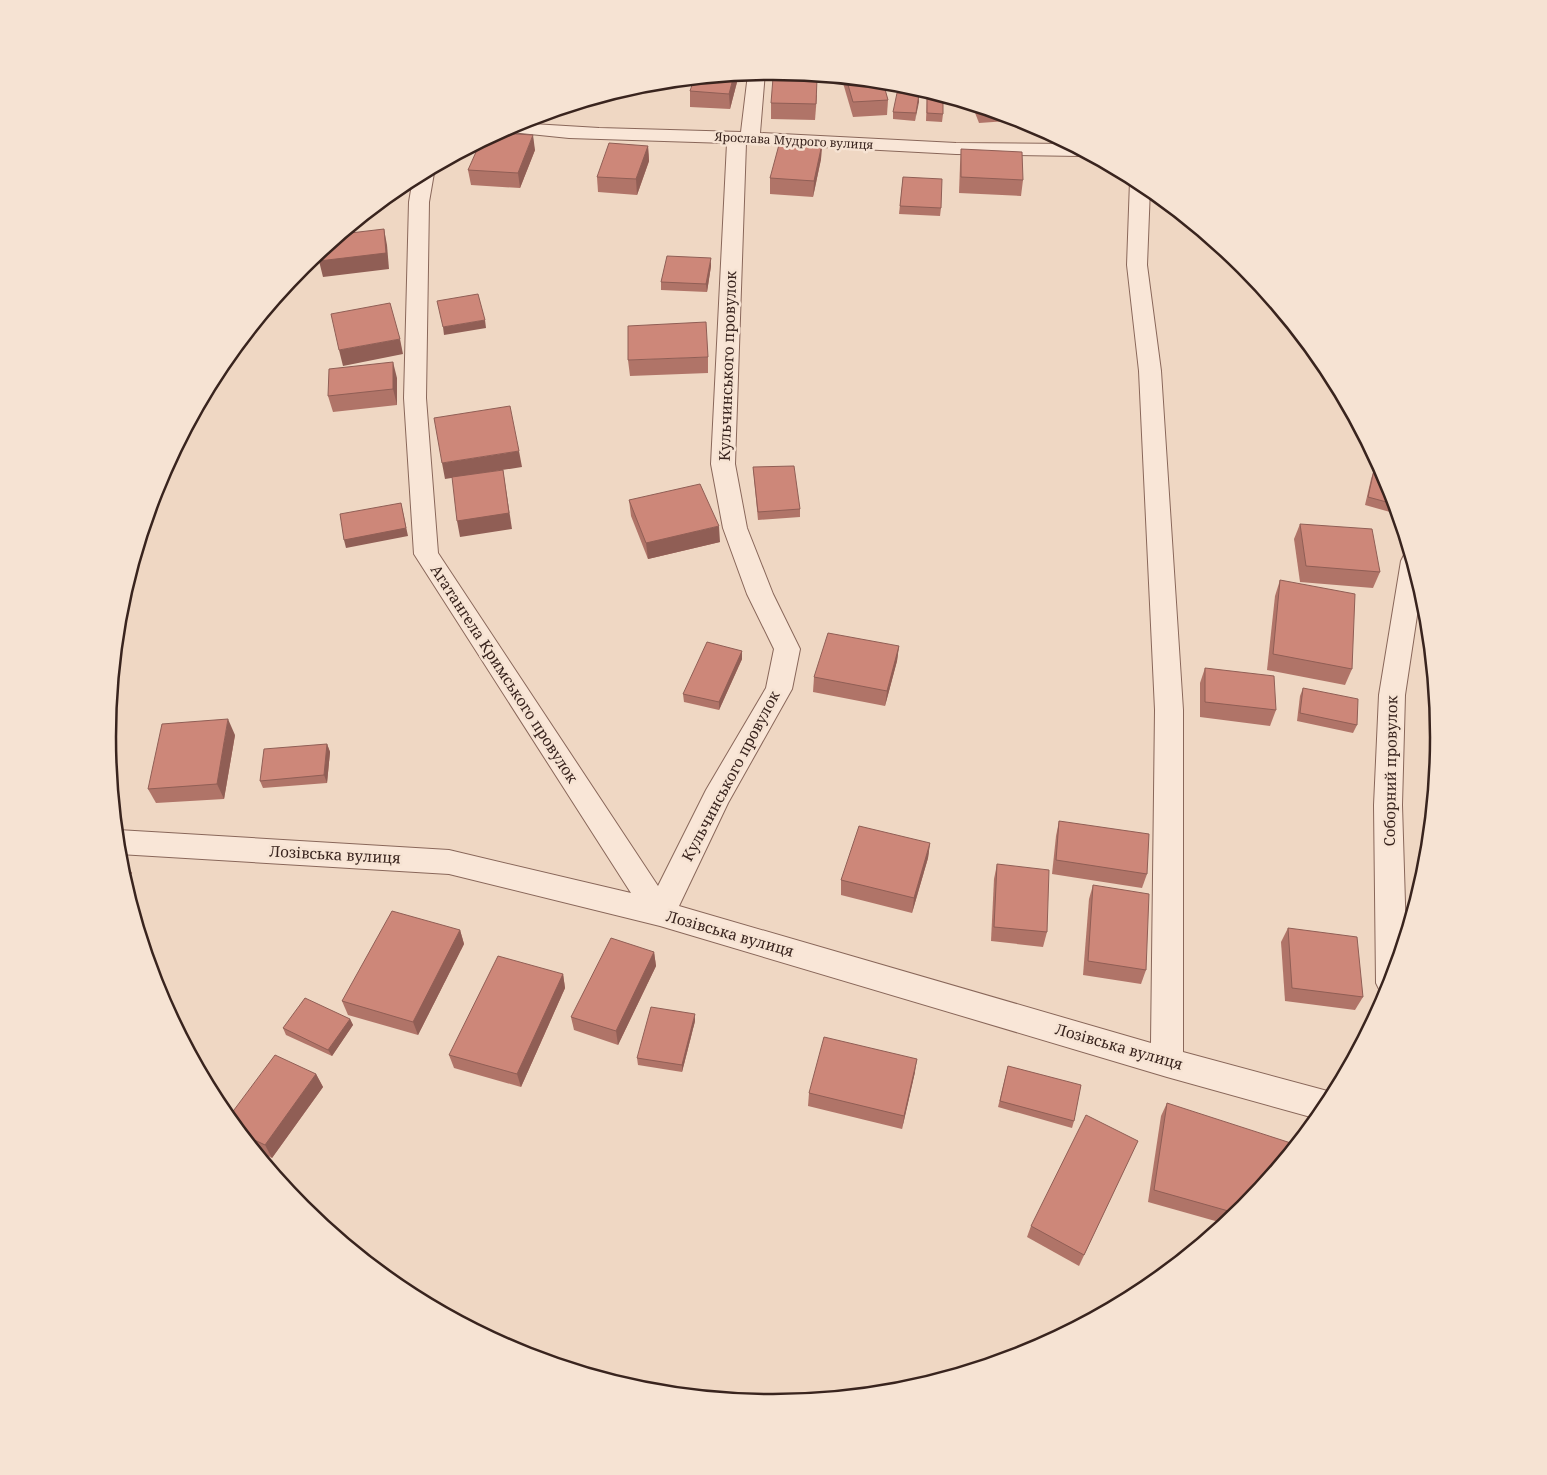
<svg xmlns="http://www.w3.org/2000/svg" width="1547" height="1475" viewBox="0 0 1547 1475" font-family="'Noto Serif',serif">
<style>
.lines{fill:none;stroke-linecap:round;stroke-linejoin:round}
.street-casing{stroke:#89675a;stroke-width:2}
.street{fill:#f9e6d7;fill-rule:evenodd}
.wall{fill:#b07468}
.shaded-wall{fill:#905e55}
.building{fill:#cd8779;stroke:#905e55}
.labels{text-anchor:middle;stroke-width:5;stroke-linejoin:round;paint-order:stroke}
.far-street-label{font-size:12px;fill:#39241e;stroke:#f6e3d3}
.street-label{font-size:15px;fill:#39241e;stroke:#f6e3d3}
.rim{fill:none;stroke:#39241e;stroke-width:2.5}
</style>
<rect width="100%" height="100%" fill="#efd7c3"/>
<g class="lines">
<defs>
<g id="street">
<polygon points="765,72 760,133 956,143 1070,144 1087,153 1080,156 956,154 746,143 735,464 747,528 773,594 800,649 792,689 728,803 679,906 1151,1043 1155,710 1139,371 1127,265 1130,181 1133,178 1150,188 1147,265 1161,371 1183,710 1183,1052 1335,1093 1318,1119 1167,1077 660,926 449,874 119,854 118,830 449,850 631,893 414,554 404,398 409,202 413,178 431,169 434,173 429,202 426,398 438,553 658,886 706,790 766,688 774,649 747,594 723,528 711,464 727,143 569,138 501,131 516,123 599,128 741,132 748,74"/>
<polygon points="1410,553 1421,589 1405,695 1402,805 1406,936 1388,995 1381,993 1376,983 1374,805 1379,695 1401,561 1404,555"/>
</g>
</defs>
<use href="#street" class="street-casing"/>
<use href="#street" class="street"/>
</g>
<g class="wall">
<polygon points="843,78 883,82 888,100 887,115 853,117 843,83"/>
<polygon points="737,82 730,109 690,107 690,91"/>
<polygon points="919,94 915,121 893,119 893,112"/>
<polygon points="927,94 943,114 942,122 926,121"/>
<polygon points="817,95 815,120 771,119 771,103"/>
<polygon points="972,105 1020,120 979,123"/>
<polygon points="822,144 821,159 813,197 770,194 770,178"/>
<polygon points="648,146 649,161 637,195 598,192 597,177"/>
<polygon points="961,149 1023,180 1021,196 959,193 960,165"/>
<polygon points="535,150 520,188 471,185 468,170"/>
<polygon points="903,177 941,208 940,216 899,214"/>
<polygon points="711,266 707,292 661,290 661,282"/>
<polygon points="708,357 708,373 630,376 628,360"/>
<polygon points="397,378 397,405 333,412 328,396"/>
<polygon points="753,467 800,509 800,517 758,520"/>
<polygon points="1374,470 1394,504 1390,512 1365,505 1371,479"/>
<polygon points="629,500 720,542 648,559 631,516"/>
<polygon points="1300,524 1380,572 1373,588 1300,582 1294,539"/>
<polygon points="1280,580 1352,669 1345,685 1267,670 1275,596"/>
<polygon points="1429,626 1434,678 1427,676"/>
<polygon points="899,646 897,661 885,706 813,692 814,677"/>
<polygon points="742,651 742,659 719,710 684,702 683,694"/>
<polygon points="1205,668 1276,710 1270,726 1200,717 1200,683"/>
<polygon points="1303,688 1357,725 1353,733 1297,721 1300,696"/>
<polygon points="235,735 224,799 156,803 148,789"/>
<polygon points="327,744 330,752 327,783 263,788 260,781"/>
<polygon points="1059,821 1147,874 1142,888 1052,874 1056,836"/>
<polygon points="930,843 928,858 912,913 841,895 841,880"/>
<polygon points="997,864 1047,932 1043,947 991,941 994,879"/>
<polygon points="1093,885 1146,970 1141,984 1083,975 1089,899"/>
<polygon points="1288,928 1363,997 1355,1010 1285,1001 1281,942"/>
<polygon points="460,930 464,944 418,1035 348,1015 342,1001"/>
<polygon points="654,952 656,966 618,1045 574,1030 571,1017"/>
<polygon points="563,974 565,988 521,1087 454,1068 449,1055"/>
<polygon points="350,1019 353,1025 332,1056 286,1035 283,1028"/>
<polygon points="695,1021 682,1072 638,1065 637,1058"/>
<polygon points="1008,1066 1074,1121 1072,1128 998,1107"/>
<polygon points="915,1072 902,1129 808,1106 809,1093"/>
<polygon points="316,1074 323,1087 272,1158 252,1148 228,1118"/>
<polygon points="1167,1103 1244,1209 1226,1224 1148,1202 1161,1116"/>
<polygon points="1132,1153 1079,1266 1027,1237 1031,1226"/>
</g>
<g class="shaded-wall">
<polygon points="734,75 737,75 737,82 730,109 729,94"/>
<polygon points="919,94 919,102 915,121 916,113"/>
<polygon points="533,135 535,150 520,188 518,173"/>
<polygon points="822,144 821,159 813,197 814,181"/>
<polygon points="648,146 649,161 637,195 636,179"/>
<polygon points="384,229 387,245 389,269 323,277 319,261"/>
<polygon points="711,258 711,266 707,292 706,284"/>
<polygon points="485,320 486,328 444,335 443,327"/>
<polygon points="400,339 403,354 343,366 339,350"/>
<polygon points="393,362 397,378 397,405 393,389"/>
<polygon points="519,451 522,467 445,479 442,463"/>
<polygon points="503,470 512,529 460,537 457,521"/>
<polygon points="401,503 408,536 346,548 344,540"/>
<polygon points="719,526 720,542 648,559 646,543"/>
<polygon points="899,646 897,661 885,706 887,691"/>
<polygon points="742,651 742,659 719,710 719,702"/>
<polygon points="228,719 235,735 224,799 217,784"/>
<polygon points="327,744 330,752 327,783 324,775"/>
<polygon points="930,843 928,858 912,913 914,898"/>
<polygon points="123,858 132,873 125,883 120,863"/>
<polygon points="460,930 464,944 418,1035 413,1022"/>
<polygon points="654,952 656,966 618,1045 616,1031"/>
<polygon points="563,974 565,988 521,1087 517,1074"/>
<polygon points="695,1014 695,1021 682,1072 682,1065"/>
<polygon points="350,1019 353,1025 332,1056 328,1050"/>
<polygon points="917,1059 915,1072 902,1129 904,1116"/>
<polygon points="316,1074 323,1087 272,1158 265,1145"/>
<polygon points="205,1077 213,1090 211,1093 204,1079"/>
</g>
<g class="building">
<polygon points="734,75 729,94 690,91 694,79"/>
<polygon points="773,78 817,79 816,104 771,103"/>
<polygon points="846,78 883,82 888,100 853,102"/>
<polygon points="897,93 919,94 916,113 893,112"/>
<polygon points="927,94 936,94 943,96 943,114 927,113"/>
<polygon points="499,133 533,135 518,173 468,170 480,143"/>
<polygon points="780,141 822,144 814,181 770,178"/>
<polygon points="609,143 648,146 636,179 597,177"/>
<polygon points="961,149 1022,152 1023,180 961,177"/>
<polygon points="903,177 942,179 941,208 900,206"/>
<polygon points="384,229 386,253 319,261 319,253 342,234"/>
<polygon points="667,256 711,258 706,284 661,282"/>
<polygon points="478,294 485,320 443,327 437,301"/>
<polygon points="390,303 400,339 339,350 331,314"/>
<polygon points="706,322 708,357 628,360 628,326"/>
<polygon points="393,362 393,389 328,396 329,369"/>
<polygon points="510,406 519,451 442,463 434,418"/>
<polygon points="794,466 800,509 758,512 753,467"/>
<polygon points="503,470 509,513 457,521 452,477"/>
<polygon points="1374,470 1384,473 1389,483 1394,500 1394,504 1368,497"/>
<polygon points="700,484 719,526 646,543 629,500"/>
<polygon points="401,503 406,528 344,540 340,514"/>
<polygon points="1300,524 1372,529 1380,572 1306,566"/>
<polygon points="1280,580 1355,594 1352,669 1273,654"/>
<polygon points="828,633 899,646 887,691 814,677"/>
<polygon points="707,642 742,651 719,702 683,694"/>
<polygon points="1205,668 1274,676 1276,710 1205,702"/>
<polygon points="1303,688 1358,699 1357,725 1300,713"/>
<polygon points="228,719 217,784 148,789 162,724"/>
<polygon points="327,744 324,775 260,781 264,749"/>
<polygon points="1059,821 1149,834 1147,874 1056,860"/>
<polygon points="859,826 930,843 914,898 841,880"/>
<polygon points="119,857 123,858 120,863"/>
<polygon points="997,864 1049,870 1047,932 994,927"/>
<polygon points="1093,885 1149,894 1146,970 1088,961"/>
<polygon points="392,911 460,930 413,1022 342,1001"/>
<polygon points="1288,928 1357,937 1363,997 1292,988"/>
<polygon points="611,938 654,952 616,1031 571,1017"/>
<polygon points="498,956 563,974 517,1074 449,1055"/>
<polygon points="305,998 350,1019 328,1050 283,1028"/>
<polygon points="651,1007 695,1014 682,1065 637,1058"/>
<polygon points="824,1037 917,1059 904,1116 809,1093"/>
<polygon points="275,1055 316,1074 265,1145 240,1133 228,1118"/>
<polygon points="1008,1066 1081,1085 1074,1121 1000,1101"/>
<polygon points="1167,1103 1297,1145 1244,1209 1239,1214 1154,1190"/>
<polygon points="1086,1115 1138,1141 1084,1255 1031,1226"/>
</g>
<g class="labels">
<g class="far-street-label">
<text transform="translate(794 141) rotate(3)" y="4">Ярослава Мудрого вулиця</text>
</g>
<g class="street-label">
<text transform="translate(728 366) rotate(-88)" y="5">Кульчинського провулок</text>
<text transform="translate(504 674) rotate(57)" y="5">Агатангела Кримського провулок</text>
<text transform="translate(1391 771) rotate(-89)" y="5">Соборний провулок</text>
<text transform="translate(731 776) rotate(-62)" y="5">Кульчинського провулок</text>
<text transform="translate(335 855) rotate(3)" y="5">Лозівська вулиця</text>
<text transform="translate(730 934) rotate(16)" y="5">Лозівська вулиця</text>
<text transform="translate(1119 1047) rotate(16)" y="5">Лозівська вулиця</text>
</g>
</g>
<path d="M0 0H1547V1475H0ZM116 737a657 657 0 1 1 1314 0a657 657 0 1 1-1314 0Z" fill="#f6e3d3" fill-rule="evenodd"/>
<path class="rim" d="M116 737a657 657 0 1 1 1314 0a657 657 0 1 1-1314 0Z"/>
</svg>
